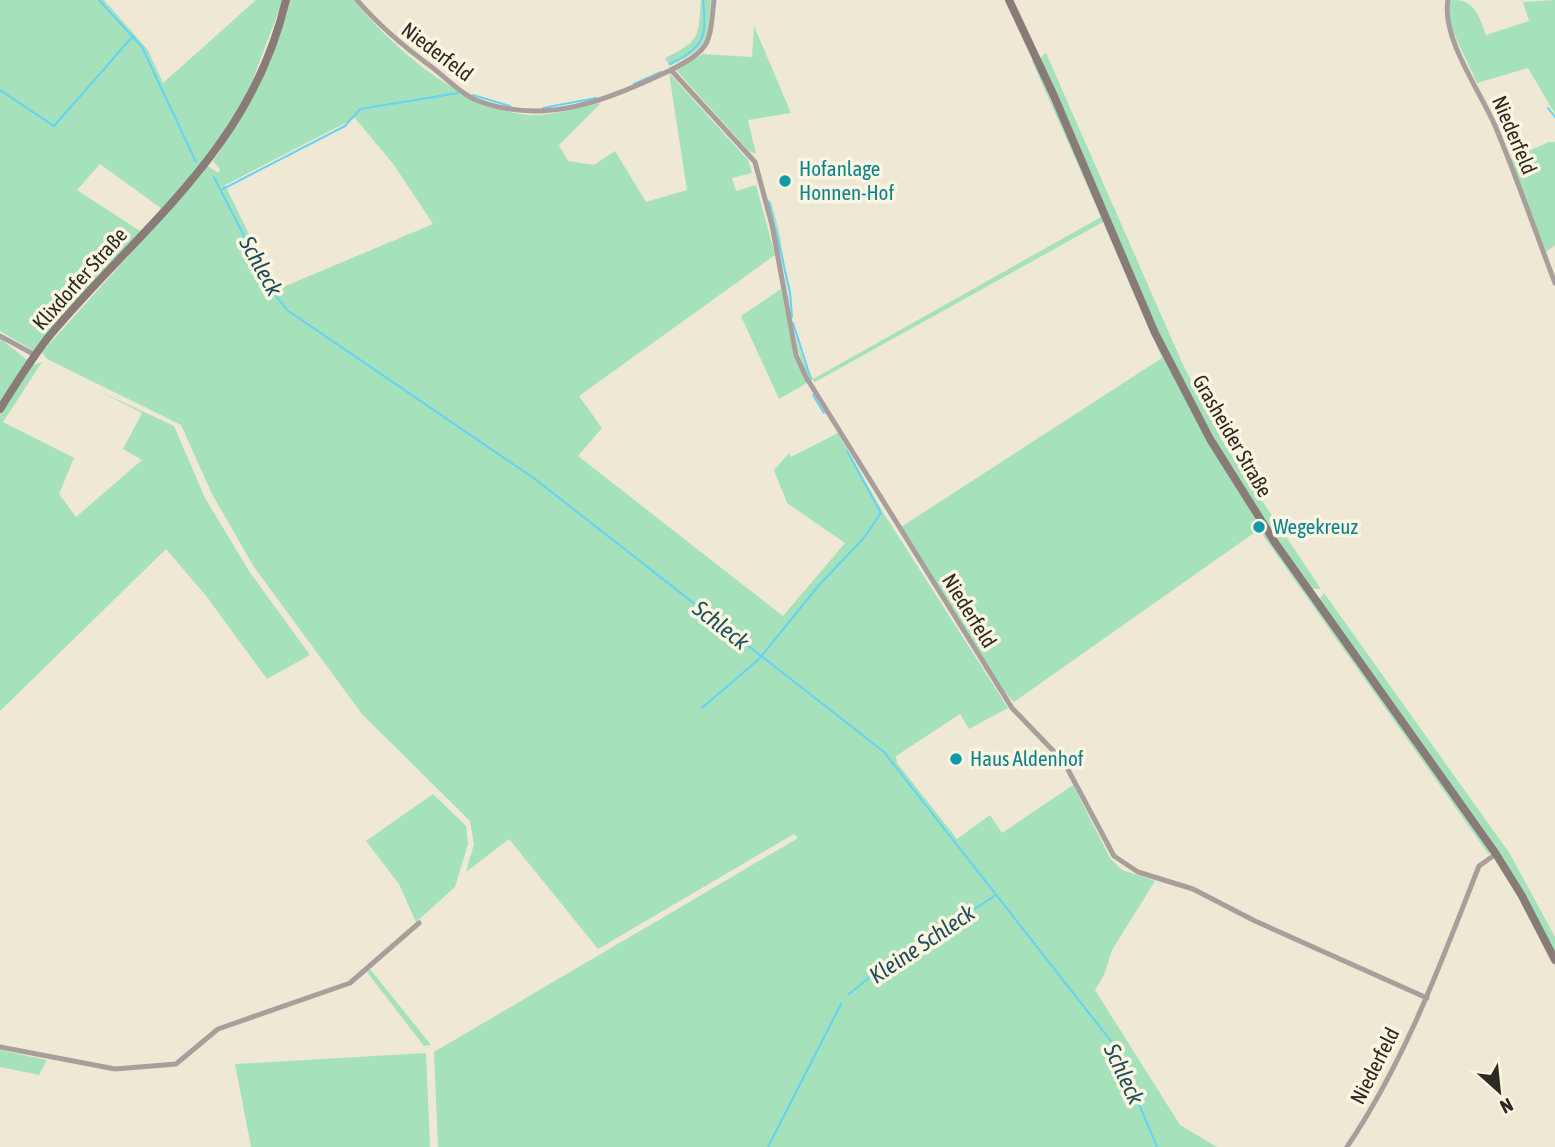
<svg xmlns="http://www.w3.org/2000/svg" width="1555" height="1147" viewBox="0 0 1555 1147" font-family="'Asap Condensed',sans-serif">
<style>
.green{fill:#a5e1ba;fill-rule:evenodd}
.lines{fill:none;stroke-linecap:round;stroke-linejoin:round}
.stream{stroke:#65d3f6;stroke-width:2}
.street{stroke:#a89f9c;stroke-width:5}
.secondary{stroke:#897b77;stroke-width:8}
.culture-dot{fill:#0f9aa8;stroke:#fcf5e2;stroke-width:2.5}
.labels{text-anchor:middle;stroke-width:7;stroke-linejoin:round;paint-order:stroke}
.street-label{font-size:21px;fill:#2c2a23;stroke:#fcf5e2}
.culture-label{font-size:21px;fill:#0d838f;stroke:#fcf5e2;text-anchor:start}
.water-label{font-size:23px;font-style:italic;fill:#1e4d5c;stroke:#fcf5e2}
</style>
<rect width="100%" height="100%" fill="#efe8d5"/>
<g class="green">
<path d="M0,0H104L148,50L163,83L256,0H283L248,92L204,163L218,173L220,169L213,161C248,111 276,59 290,0H354C393,49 465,111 531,115C553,116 579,107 601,103L559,145L568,161L594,165L615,151L646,202L687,190L669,73L748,160L752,173L732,178L736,191L756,185L775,255L579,396L602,428L578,456L783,616L845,543L787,503L774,470L789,453L791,457L838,433L881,509L1008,708L969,729L960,714L896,756L897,763L957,839L990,815L1002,833L1073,785L1110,858L1122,870L1155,881L1112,950L1104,975L1095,990L1180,1125L1217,1147H438L434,1052L798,838L794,834L598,949L509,839L466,872L474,844L470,821L362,714L334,676L254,567L212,494L181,425L47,359L42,352L204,172L199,168L34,351L0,331ZM355,118L394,165L433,224L276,290L225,185ZM100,164L162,209L140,231L77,190Z"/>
<path d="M701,0H711C706,44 711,45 670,66L665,58C700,41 698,38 701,0Z"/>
<path d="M1453,0C1476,0 1479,17 1486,35L1529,21L1523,2L1555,0V114L1528,68L1477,83L1449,23L1448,2Z"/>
<polygon points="754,26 791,113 748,120 756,154 749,151 676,70 703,54 752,57"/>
<polygon points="1046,53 1184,367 1224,444 1321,589 1311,589 1223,457 1150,316 1040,58"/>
<path d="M1035,60L1103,215V221L1211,447L1261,528L1014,702L1004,691L901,527L1162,358L1103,222L815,382L806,373L799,353L774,218L767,201L770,200C790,253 785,335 813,379L1101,217L1032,61Z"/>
<polygon points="1549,142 1555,142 1555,245 1546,252 1510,159"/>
<polygon points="781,289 794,355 807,383 779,399 741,316"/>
<polygon points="0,338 27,360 0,402"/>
<polygon points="42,362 3,422 74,458 59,494 76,517 142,460 123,449 142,413 95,389 174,426 205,498 249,571 310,655 267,679 207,597 166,549 0,711 0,415 33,365"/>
<polygon points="1264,533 1490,850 1489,855 1262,534"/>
<polygon points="1324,593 1510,854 1555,937 1555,953 1504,859 1319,600"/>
<polygon points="433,794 466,826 468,844 455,887 416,922 399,884 366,841"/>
<polygon points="370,969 431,1045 424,1046 367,972"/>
<polygon points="0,1050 47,1060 39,1075 0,1067"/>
<polygon points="426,1053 430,1147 251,1147 235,1064"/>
</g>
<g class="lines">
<g class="stream">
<polyline points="99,0 142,47 196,162"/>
<path d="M670,64C704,48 707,37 703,0"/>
<polyline points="634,84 661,72"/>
<polyline points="0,90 54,126 133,36"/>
<polyline points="473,95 510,106"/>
<polyline points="543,108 596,98"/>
<polyline points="1548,108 1555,117"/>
<polyline points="214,177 272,291 287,310 535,479 884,752 1114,1045 1157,1147"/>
<polyline points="223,189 345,126 360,109 458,93"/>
<polyline points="769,202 790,292 792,317"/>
<polyline points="793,323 811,379"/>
<polyline points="813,395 824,413"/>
<polyline points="702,708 759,659 819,585 863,539 881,513 847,451"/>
<polyline points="849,994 871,976 996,895"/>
<polyline points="768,1147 841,1004"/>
</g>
<g class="street">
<path d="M357,0C380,27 404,47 433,68C446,78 461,94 476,100C545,127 607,100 671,70L755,162L772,225L796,355L806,377L1012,708L1064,762L1114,856L1138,872L1193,889L1255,921L1427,998"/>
<path d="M1448,0C1441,38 1481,92 1496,128C1517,178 1535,231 1555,283"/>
<path d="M671,70C712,48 709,45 714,0"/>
<polyline points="0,336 35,355"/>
<polyline points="0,1047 115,1069 176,1064 218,1029 350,983 419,923"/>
<path d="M1347,1147C1405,1061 1441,963 1479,866L1496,854"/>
</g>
<g class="secondary">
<polyline points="1009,0 1054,96 1155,333 1210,439 1276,544 1496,854 1522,896 1555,960"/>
<path d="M0,409C16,384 32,357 51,334C144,224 251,149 286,0"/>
</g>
</g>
<g class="culture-dot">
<circle cx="785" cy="181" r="7"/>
<circle cx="1259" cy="527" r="7"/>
<circle cx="956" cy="759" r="7"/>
</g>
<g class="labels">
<g class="street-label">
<text transform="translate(437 52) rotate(37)" y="7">Niederfeld</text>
<text transform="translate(1514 135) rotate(67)" y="7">Niederfeld</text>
<text transform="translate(80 279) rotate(-48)" y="7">Klixdorfer Straße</text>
<text transform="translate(1232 436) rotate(60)" y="7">Grasheider Straße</text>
<text transform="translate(969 611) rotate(58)" y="7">Niederfeld</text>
<text transform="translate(1375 1066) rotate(-63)" y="7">Niederfeld</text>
</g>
<g class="culture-label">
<text x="799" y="176">Hofanlage<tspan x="799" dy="24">Honnen-Hof</tspan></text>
<text x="1273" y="534">Wegekreuz</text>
<text x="970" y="766">Haus Aldenhof</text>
</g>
<g class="water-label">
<text transform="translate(261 266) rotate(61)" y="8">Schleck</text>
<text transform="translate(721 625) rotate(38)" y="8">Schleck</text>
<text transform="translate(922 944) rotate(-34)" y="8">Kleine Schleck</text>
<text transform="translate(1124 1074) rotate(65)" y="8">Schleck</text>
</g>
</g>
<g transform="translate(1499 1091) rotate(153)" stroke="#fcf5e2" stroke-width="5" paint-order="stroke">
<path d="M0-5L12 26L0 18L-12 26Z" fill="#2c2a23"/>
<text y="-10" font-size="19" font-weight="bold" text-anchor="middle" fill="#2c2a23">N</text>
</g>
</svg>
